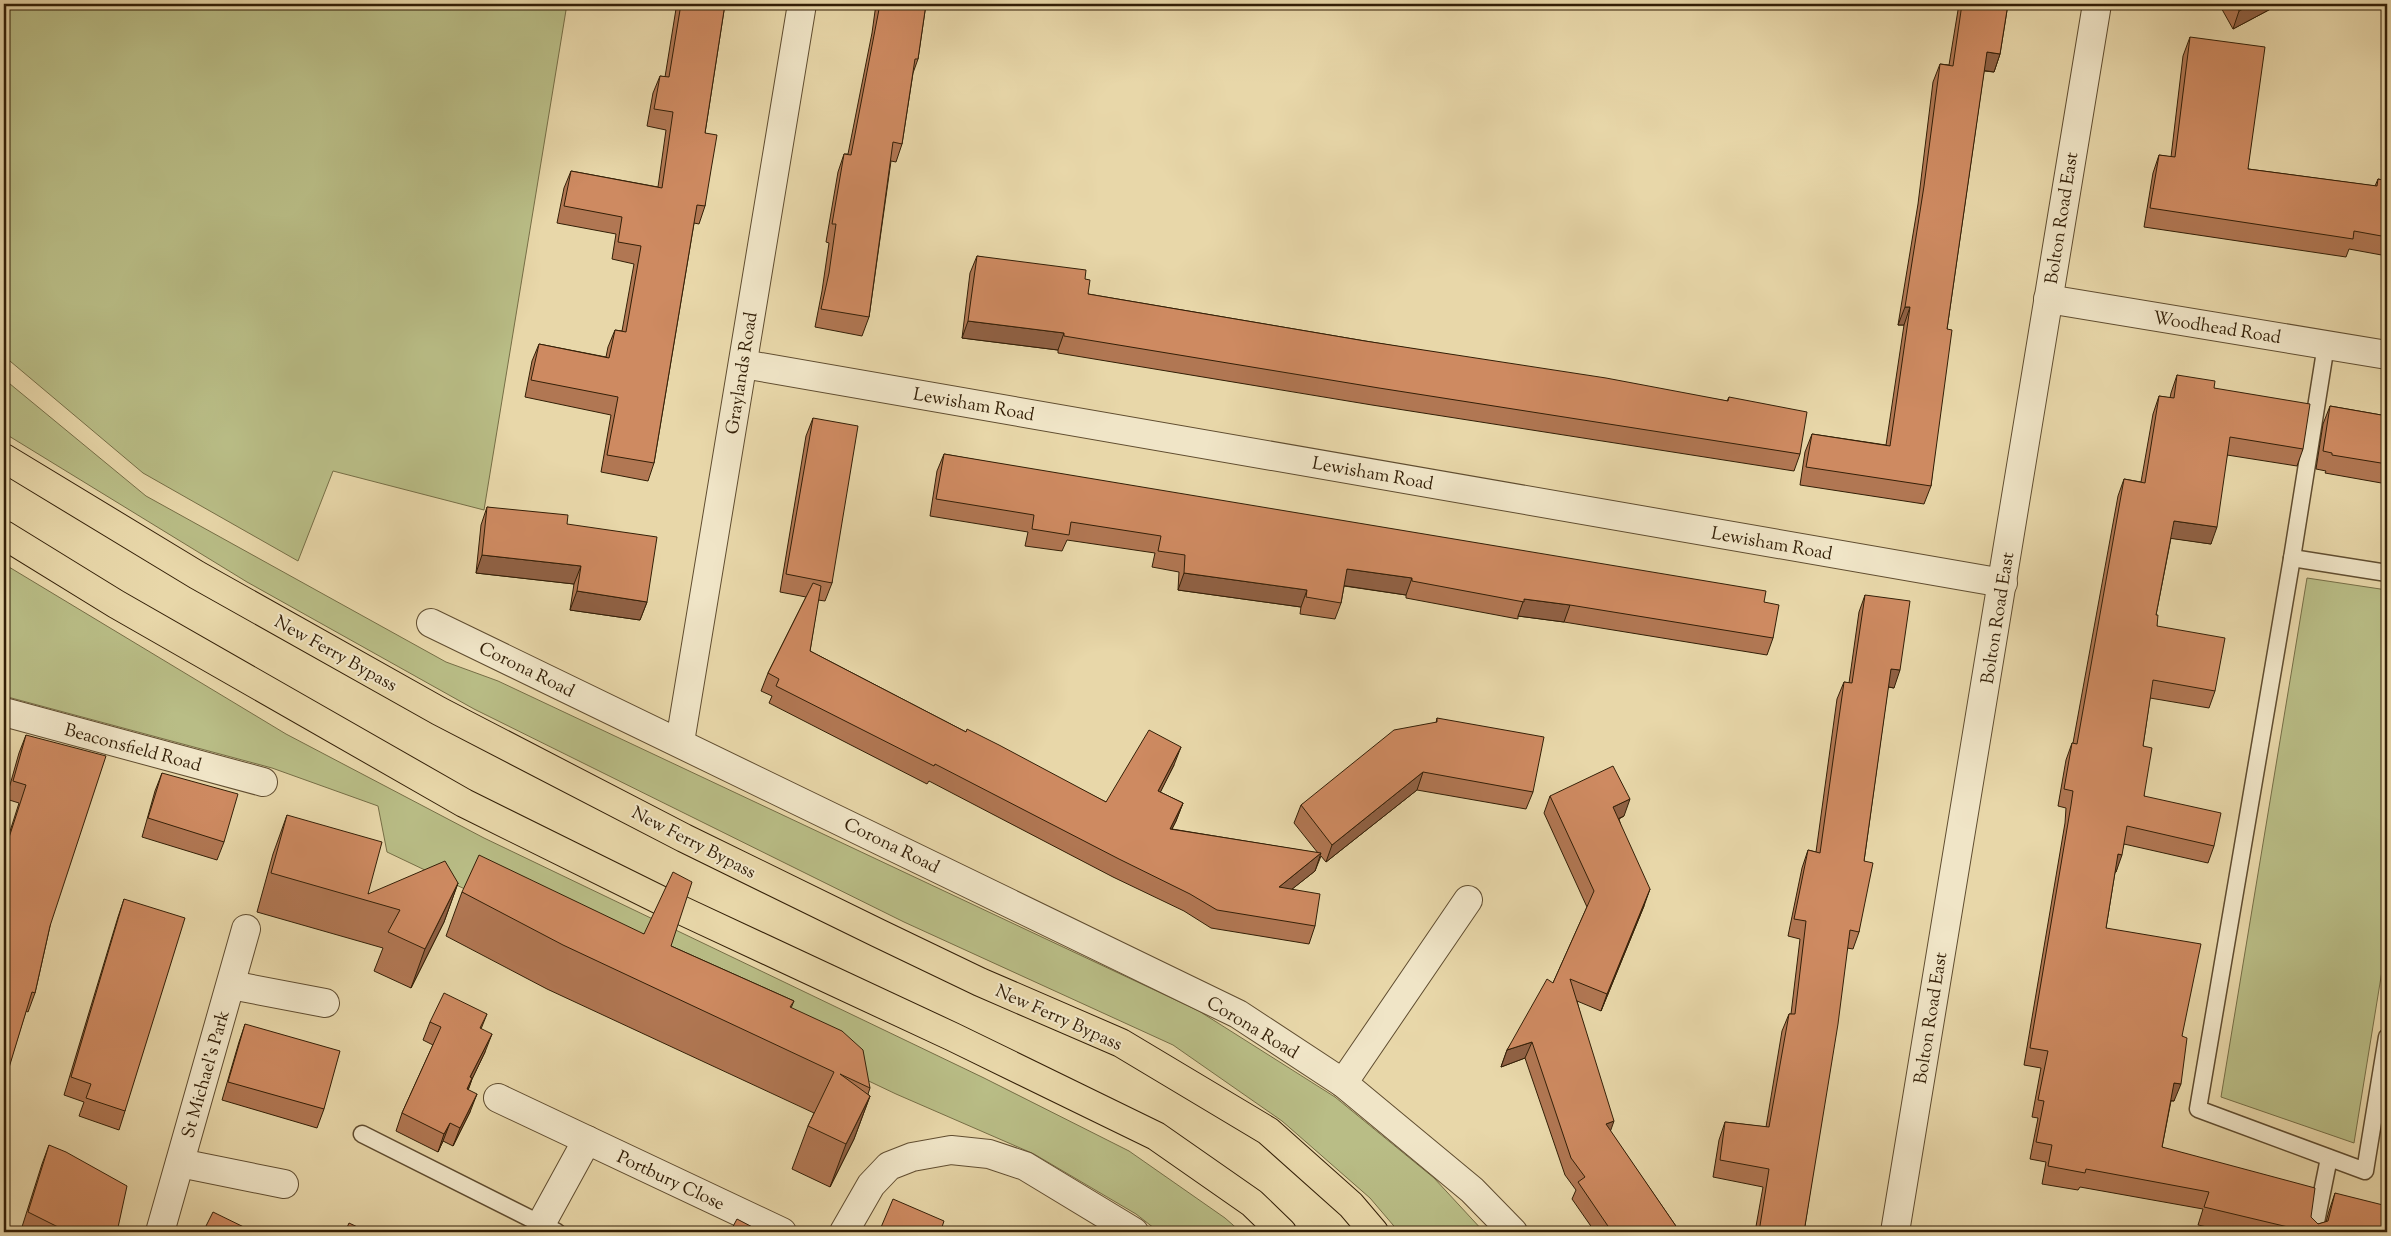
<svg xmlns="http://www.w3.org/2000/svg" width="2391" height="1236" viewBox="0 0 2391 1236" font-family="'Sorts Mill Goudy',serif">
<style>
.green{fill:#b9bd86;stroke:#766e46}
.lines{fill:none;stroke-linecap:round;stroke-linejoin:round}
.lane-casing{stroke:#604d30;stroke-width:19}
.street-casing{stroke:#604d30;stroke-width:30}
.highway-casing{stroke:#331f07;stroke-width:30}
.lane{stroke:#f0e5c7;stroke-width:16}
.street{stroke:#f0e5c7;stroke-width:28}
.highway{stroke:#e8d7a9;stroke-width:28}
.wall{fill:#b17753;stroke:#331f07}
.shaded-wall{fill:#906144;stroke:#331f07}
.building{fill:#ce8a61;stroke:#331f07}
.labels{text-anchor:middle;stroke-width:4;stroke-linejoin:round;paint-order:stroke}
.street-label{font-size:18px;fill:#331f07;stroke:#f0e5c7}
</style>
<rect width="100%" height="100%" fill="#e8d7a9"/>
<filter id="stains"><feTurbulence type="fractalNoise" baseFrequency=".004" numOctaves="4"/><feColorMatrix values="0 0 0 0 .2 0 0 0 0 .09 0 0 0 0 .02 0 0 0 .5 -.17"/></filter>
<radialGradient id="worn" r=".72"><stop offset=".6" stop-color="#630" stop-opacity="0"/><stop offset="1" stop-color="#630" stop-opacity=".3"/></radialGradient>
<g class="green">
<polygon points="4,4 567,4 484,510 333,471 298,561 143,473 4,356"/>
<polygon points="4,379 146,496 446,662 498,681 1199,1011 1335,1097 1434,1178 1484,1232 1399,1232 1370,1198 1282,1121 1173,1045 904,922 474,709 247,582 4,433"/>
<polygon points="4,564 286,734 484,838 984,1078 1129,1151 1225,1218 1241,1232 1159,1232 1136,1214 1034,1154 896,1094 387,852 378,806 272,768 4,696"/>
<polygon points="2307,578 2387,590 2387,940 2354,1143 2221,1097"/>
</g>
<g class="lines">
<defs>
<g id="lane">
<polyline points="2292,558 2326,345"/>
<polyline points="2387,573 2292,558 2198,1109 2365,1171 2387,1037"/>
<polyline points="362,1134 557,1232"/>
<polyline points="2314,1232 2329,1158"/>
</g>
<g id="street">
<polyline points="2048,299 2387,355"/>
<polyline points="743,364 2003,583"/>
<polyline points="431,623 1238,1014 1343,1083 1472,1190 1513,1232"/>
<polyline points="4,712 263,782"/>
<polyline points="680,742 802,4"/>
<polyline points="231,985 325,1003"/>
<polyline points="1343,1083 1468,900"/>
<polyline points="498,1098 782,1232"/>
<polyline points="180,1163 284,1184"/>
<polyline points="541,1224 587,1140"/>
<polyline points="160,1232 246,929"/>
<polyline points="844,1232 871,1185 889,1166 912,1157 951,1150 989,1154 1025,1166 1134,1232"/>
<polyline points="1895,1232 2097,4"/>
</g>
<g id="highway">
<polyline points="4,458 197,575 439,711 684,838 878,933 980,982 1121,1043 1268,1131 1351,1205 1374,1232"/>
<polyline points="4,535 116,604 464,803 670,905 953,1037 1156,1136 1252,1203 1282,1232"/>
</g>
</defs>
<use href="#lane" class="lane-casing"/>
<use href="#street" class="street-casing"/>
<use href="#highway" class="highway-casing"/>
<use href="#lane" class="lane"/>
<use href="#street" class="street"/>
<use href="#highway" class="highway"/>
</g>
<g class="wall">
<polygon points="661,4 725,4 705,133 705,206 699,224 694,223 654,463 648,481 601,472 611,415 525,397 532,361 539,344 606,357 608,347 615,330 622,331 634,264 612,259 616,234 557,223 564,188 571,171 658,187 666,130 647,126 653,93 660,76 665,77 676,9 660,6"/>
<polygon points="876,4 926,4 918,59 913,73 902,144 896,162 891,161 869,317 862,336 815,327 822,291 829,243 826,242 838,172 844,154 848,154 872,33"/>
<polygon points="1959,4 2008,4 2000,54 1994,72 1984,71 1947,329 1931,486 1924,504 1800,485 1805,452 1812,434 1886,445 1904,325 1898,325 1918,204 1933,82 1940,64 1949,65"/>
<polygon points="2219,4 2280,4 2233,29"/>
<polygon points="2190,37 2248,169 2375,186 2378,179 2387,181 2387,256 2349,249 2346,257 2144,227 2153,173 2159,155 2171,157 2183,56"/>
<polygon points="977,256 1085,279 1088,294 1365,341 1727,401 1729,397 1800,454 1794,471 1372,405 1058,353 1058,350 962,338 970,273"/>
<polygon points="2177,375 2214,388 2303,449 2297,466 2227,455 2211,544 2171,538 2156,615 2157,626 2215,691 2209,708 2150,698 2143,746 2144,796 2214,846 2208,863 2124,844 2116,872 2115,872 2106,928 2182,1036 2174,1101 2171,1101 2162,1147 2311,1217 2318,1224 2326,1222 2329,1211 2335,1193 2387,1232 2230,1232 2198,1225 2203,1209 2080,1187 2078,1190 2042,1184 2046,1162 2030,1159 2038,1118 2032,1117 2041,1068 2024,1065 2065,823 2066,808 2058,806 2066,760 2072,743 2073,743 2118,496 2124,479 2141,482 2153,414 2159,396 2170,398 2171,393"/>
<polygon points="2330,406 2387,416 2387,484 2325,473 2326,471 2316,469 2323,424"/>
<polygon points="813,418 832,583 825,601 818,600 810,651 966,732 1106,802 1174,765 1160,792 1183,803 1176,821 1172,829 1318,853 1294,823 1301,805 1436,723 1437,718 1533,792 1526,809 1417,790 1326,862 1321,856 1315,871 1292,889 1315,926 1309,944 1211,928 1184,911 1113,877 929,781 927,784 769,703 772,696 761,691 768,673 806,597 780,592 806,436"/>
<polygon points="944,454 1764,602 1773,638 1767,655 1564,622 1518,616 1518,619 1406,598 1406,595 1344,586 1341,603 1335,619 1300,614 1301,607 1178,590 1179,572 1152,567 1155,553 1067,540 1062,551 1025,546 1028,532 930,516 937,471"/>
<polygon points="487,507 567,524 647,602 640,620 570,610 574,584 476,573 481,525"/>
<polygon points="1865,595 1894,688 1888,687 1864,861 1859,932 1853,949 1847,948 1804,1232 1755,1232 1763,1187 1713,1177 1719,1140 1725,1122 1766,1127 1782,1031 1789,1014 1791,1014 1800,939 1788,936 1802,868 1808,850 1816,852 1837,699 1844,682 1849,683 1859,612"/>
<polygon points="26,735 50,926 35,993 28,1012 26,1011 4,1082 4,850 19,803 6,799 19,753"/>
<polygon points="162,773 224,842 217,860 142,837 155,791"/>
<polygon points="1550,796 1624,816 1619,819 1644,906 1601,1011 1577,1001 1610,1131 1680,1232 1595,1232 1572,1199 1576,1190 1565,1175 1525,1058 1501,1067 1507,1050 1553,983 1587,907 1544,813"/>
<polygon points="287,815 368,894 458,883 444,922 411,988 374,971 383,948 257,912 273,854"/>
<polygon points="462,892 644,934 794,1001 791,1008 870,1088 868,1094 870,1096 854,1139 830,1187 792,1169 808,1126 814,1113 547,989 446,936"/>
<polygon points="124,899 125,1111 119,1130 79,1116 84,1102 64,1095 118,917"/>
<polygon points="487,1014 481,1029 485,1052 472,1079 468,1090 470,1112 453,1146 443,1141 438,1152 396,1131 402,1113 433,1045 423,1040 430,1022"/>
<polygon points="245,1024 324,1109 317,1128 222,1100 239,1042"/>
<polygon points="49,1145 117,1232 25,1232 21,1230 42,1164"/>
</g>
<g class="shaded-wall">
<polygon points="2252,4 2280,4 2233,29 2239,11"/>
<polygon points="1987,52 2000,54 1994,72 1981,70"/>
<polygon points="1905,307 1910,307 1904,325 1898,325"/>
<polygon points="968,321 1064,333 1058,350 962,338"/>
<polygon points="2174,521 2217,527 2211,544 2168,538"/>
<polygon points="482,555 581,566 574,584 476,573"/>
<polygon points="1347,569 1412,578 1406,595 1340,585"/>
<polygon points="1184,573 1307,590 1301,607 1178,590"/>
<polygon points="577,591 647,602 640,620 570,610"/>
<polygon points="1524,599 1570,605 1564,622 1518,616"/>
<polygon points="1891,669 1900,670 1894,688 1884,686"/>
<polygon points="1181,747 1174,765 1152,809 1158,791"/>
<polygon points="1423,772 1417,790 1326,862 1332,845"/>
<polygon points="1630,799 1624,816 1607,824 1613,807"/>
<polygon points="1183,803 1176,821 1163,846 1170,829"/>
<polygon points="1321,853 1315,871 1272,905 1279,887"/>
<polygon points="2118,854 2122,855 2116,872 2112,872"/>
<polygon points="458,883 444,922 411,988 425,949"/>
<polygon points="1650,889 1644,906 1601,1011 1607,994"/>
<polygon points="492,1034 485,1052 472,1079 466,1096 470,1077"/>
<polygon points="1532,1042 1525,1058 1501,1067 1507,1050"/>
<polygon points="2174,1083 2181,1084 2174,1101 2168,1100"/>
<polygon points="477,1094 470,1112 453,1146 460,1128"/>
<polygon points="870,1096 854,1139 830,1187 846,1144"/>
<polygon points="1614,1121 1608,1138 1606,1124"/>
<polygon points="450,1123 443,1141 438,1152 444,1134"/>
</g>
<g class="building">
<polygon points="681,4 725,4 705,133 717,135 711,170 705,206 697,205 654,463 607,455 618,397 531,380 539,344 609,358 615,330 626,332 641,246 618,242 622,217 564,206 571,171 662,188 673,112 654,109 660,76 669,77"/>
<polygon points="880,4 926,4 918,59 915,59 902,144 893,142 869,317 821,309 829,273 836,224 832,224 844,154 851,155"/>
<polygon points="1962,4 2008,4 2000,54 1987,52 1947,329 1952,330 1931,486 1806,467 1812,434 1890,446 1910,307 1905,307 1924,186 1940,64 1953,66"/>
<polygon points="2236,4 2252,4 2239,11"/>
<polygon points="2190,37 2265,47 2248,169 2377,186 2378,179 2387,181 2387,237 2354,231 2353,239 2150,208 2159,155 2175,157"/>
<polygon points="977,256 1086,270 1085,279 1090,280 1088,294 1365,341 1606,378 1728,401 1729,397 1807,412 1800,454 1379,388 1064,336 1064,333 968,321"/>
<polygon points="2177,375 2215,381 2214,388 2310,404 2303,449 2230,437 2217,527 2174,521 2156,615 2158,615 2157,626 2225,638 2215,691 2153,680 2143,746 2152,748 2144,796 2221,813 2214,846 2127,826 2122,855 2118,854 2106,928 2201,944 2182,1036 2187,1038 2181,1084 2174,1083 2162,1147 2315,1188 2311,1217 2318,1224 2328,1221 2335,1193 2387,1206 2387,1232 2309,1232 2204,1207 2209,1192 2086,1169 2085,1173 2048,1166 2052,1145 2036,1142 2044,1101 2038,1100 2048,1051 2030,1048 2071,805 2073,791 2064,789 2072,743 2077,744 2124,479 2145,483 2159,396 2174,398"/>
<polygon points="2330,406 2387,416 2387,464 2332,455 2332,453 2323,451"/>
<polygon points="813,418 858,426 832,583 786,574"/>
<polygon points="944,454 1766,591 1764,602 1779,605 1773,638 1570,605 1524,599 1524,602 1412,581 1412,578 1347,569 1341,603 1306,597 1307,590 1184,573 1185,555 1158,551 1161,536 1071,522 1069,535 1032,529 1034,515 936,499"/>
<polygon points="487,507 568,515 567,524 657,537 647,602 577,591 581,566 482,555"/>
<polygon points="813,583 821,586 810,651 966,732 967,729 999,745 1106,802 1149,730 1181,747 1158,791 1183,803 1170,829 1321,853 1279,887 1320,894 1315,926 1217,910 1190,894 1119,859 935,764 934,766 776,686 779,679 768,673"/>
<polygon points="1865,595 1910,601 1900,670 1891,669 1864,861 1873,863 1859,932 1850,930 1838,1024 1804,1232 1759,1232 1769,1169 1720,1160 1725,1122 1769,1127 1789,1014 1795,1014 1806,921 1794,919 1808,850 1820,853 1844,682 1852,683"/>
<polygon points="1437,718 1544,737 1533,792 1423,772 1332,845 1301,805 1394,730 1437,722"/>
<polygon points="26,735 106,756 50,926 35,993 32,992 8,1071 4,1069 4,853 26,785 13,781"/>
<polygon points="1613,766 1630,799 1613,807 1650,889 1607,994 1570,979 1614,1121 1606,1124 1680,1232 1612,1232 1578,1182 1585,1177 1571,1158 1532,1042 1507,1050 1547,979 1553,983 1594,891 1550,796"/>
<polygon points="162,773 238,794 224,842 148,818"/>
<polygon points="287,815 382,842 368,894 445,861 458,883 425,949 388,932 400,910 271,873"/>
<polygon points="479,855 644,934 673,872 692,882 671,946 794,1001 790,1007 842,1031 863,1050 870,1088 840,1074 870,1096 846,1144 808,1126 834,1072 563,945 462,892"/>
<polygon points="124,899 185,918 125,1111 86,1098 91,1084 71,1077"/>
<polygon points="444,993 487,1014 480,1028 492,1034 470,1077 472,1078 467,1089 477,1094 460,1128 450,1123 444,1134 402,1113 441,1027 430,1022"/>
<polygon points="245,1024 340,1051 324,1109 228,1082"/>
<polygon points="49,1145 66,1152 127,1186 117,1232 68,1232 28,1212"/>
<polygon points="893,1199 944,1221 942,1227 954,1232 879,1232"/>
<polygon points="213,1212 254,1232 203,1232"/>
<polygon points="737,1219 762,1232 730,1232"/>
<polygon points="349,1223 368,1232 345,1232"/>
</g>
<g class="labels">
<g class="street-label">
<text transform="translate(2061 218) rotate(-81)" y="6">Bolton Road East</text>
<text transform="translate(2217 327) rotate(9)" y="6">Woodhead Road</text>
<text transform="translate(741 373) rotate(-81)" y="6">Graylands Road</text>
<text transform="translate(974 404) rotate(10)" y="6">Lewisham Road</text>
<text transform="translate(1373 473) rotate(10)" y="6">Lewisham Road</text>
<text transform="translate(1772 543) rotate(10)" y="6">Lewisham Road</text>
<text transform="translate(1997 618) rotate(-81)" y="6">Bolton Road East</text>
<text transform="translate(336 653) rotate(29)" y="6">New Ferry Bypass</text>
<text transform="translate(527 669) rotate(26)" y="6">Corona Road</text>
<text transform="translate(133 747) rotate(15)" y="6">Beaconsfield Road</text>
<text transform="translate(694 842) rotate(27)" y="6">New Ferry Bypass</text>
<text transform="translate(892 845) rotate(26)" y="6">Corona Road</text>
<text transform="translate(1059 1017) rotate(24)" y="6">New Ferry Bypass</text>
<text transform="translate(1930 1018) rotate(-81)" y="6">Bolton Road East</text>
<text transform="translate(1253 1027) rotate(31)" y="6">Corona Road</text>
<text transform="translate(205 1074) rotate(-74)" y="6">St Michael's Park</text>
<text transform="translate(671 1180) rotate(25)" y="6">Portbury Close</text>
</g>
</g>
<rect width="2391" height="1236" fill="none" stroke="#e8d7a9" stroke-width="20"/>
<rect x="5" y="5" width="2381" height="1226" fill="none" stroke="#331f07" stroke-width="2.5"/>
<rect x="10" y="10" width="2371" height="1216" fill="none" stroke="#331f07"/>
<rect width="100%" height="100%" filter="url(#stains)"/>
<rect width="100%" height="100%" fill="url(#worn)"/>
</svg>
